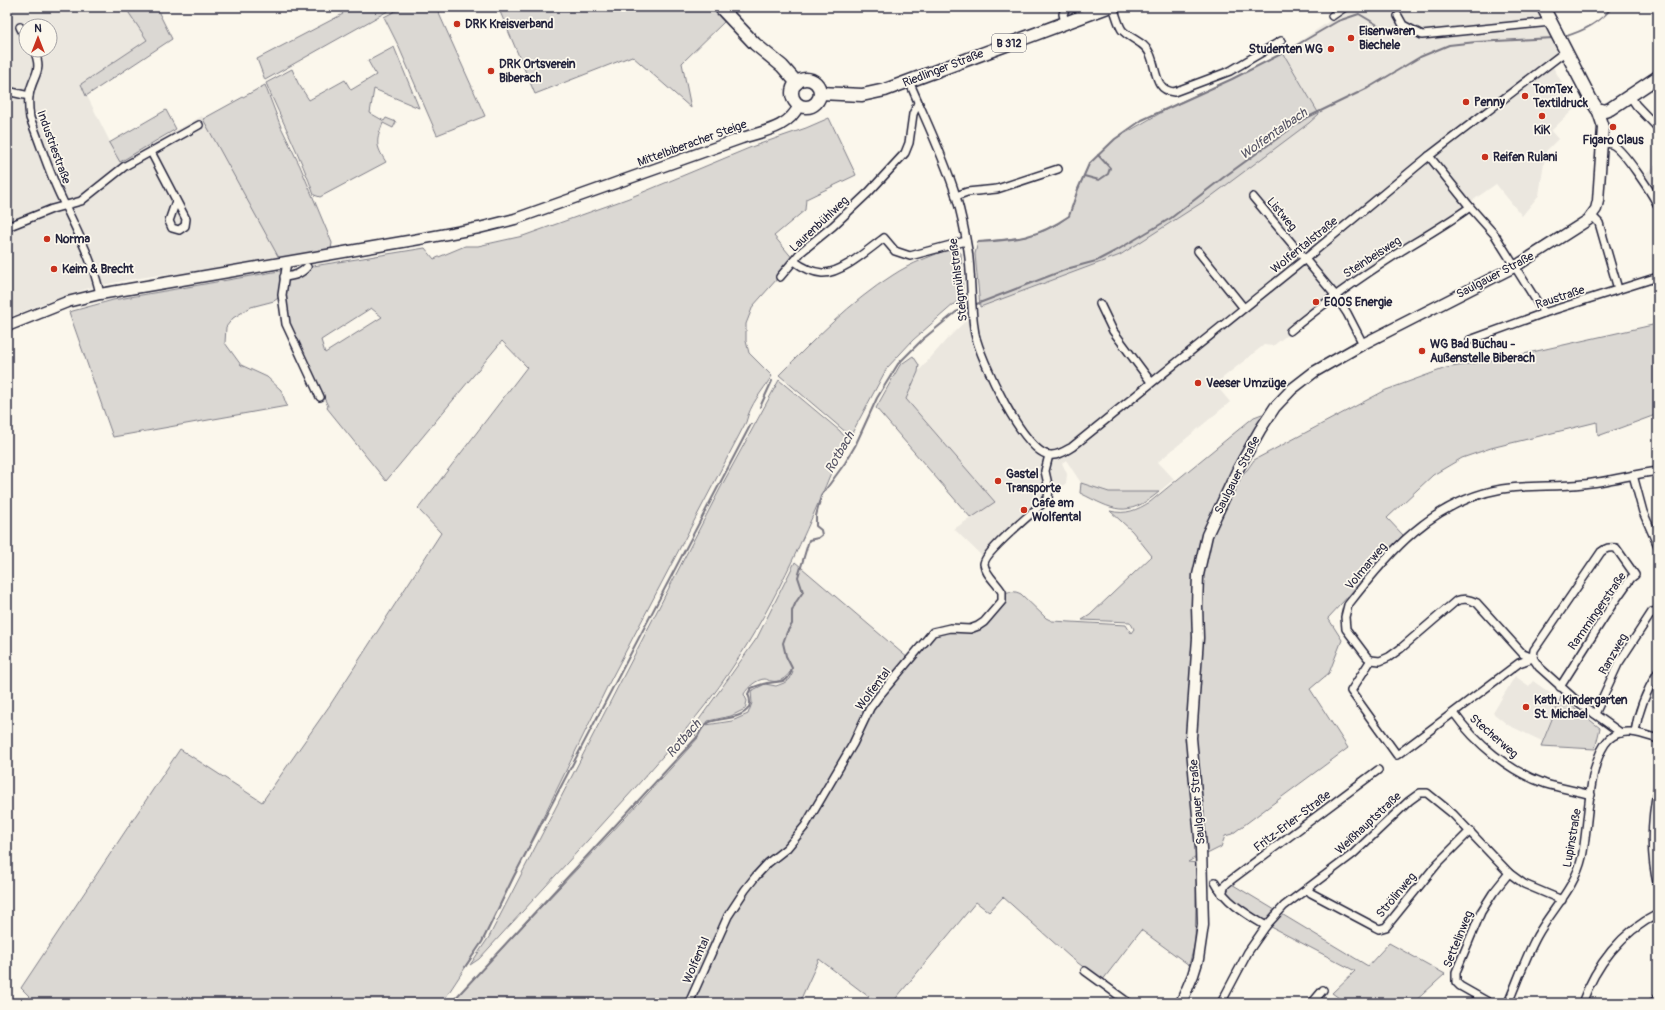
<svg xmlns="http://www.w3.org/2000/svg" width="1665" height="1010" viewBox="0 0 1665 1010" font-family="Pangolin,sans-serif">
<style>
.built{fill:#ebe7df;fill-rule:evenodd}
.green{fill:#dbd8d3;stroke:#7e7d87;fill-rule:evenodd}
.lines{fill:none;stroke-linecap:round;stroke-linejoin:round}
.stream{stroke:#787681;stroke-width:2}
.street-casing{stroke:#22223b;stroke-width:10}
.secondary-casing{stroke:#22223b;stroke-width:13}
.primary-casing{stroke:#22223b;stroke-width:15}
.street{stroke:#fbf7ec;stroke-width:7}
.secondary{stroke:#fbf7ec;stroke-width:10}
.primary{stroke:#fbf7ec;stroke-width:12}
.poi-dot{fill:#c8321e;stroke:#fbf7ec;stroke-width:1.5}
.labels{text-anchor:middle;stroke-width:3.5;stroke-linejoin:round;paint-order:stroke}
.shield{fill:#fbf7ec;stroke:#636270;stroke-width:1}
.shield-label{font-size:11px;font-weight:bold;fill:#22223b}
.poi-label{font-size:12px;font-weight:bold;fill:#22223b;stroke:#fbf7ec;text-anchor:start}
.street-label{font-size:12px;fill:#22223b;stroke:#fbf7ec}
.water-label{font-size:13px;font-style:italic;fill:#545364;stroke:#fbf7ec}
</style>
<rect width="100%" height="100%" fill="#fbf7ec"/>
<filter id="ink" filterUnits="userSpaceOnUse"><feTurbulence type="fractalNoise" baseFrequency=".025" numOctaves="2"/><feDisplacementMap in="SourceGraphic" scale="8" xChannelSelector="R" yChannelSelector="G"/><feConvolveMatrix kernelMatrix="1 2 1 2 8 2 1 2 1" color-interpolation-filters="sRGB"/></filter>
<g filter="url(#ink)">
<g class="built">
<path d="M7,7H125L147,40L81,84L120,162L202,116L279,258L187,274H165L127,280L89,288L42,304L7,318ZM26,26H50V50H26Z"/>
<polygon points="1353,7 1535,7 1564,59 1553,67 1576,107 1551,131 1558,139 1546,151 1539,195 1522,216 1496,184 1334,298 1273,346 1264,345 1215,384 1230,402 1158,462 1174,479 1159,492 1109,492 1081,483 1066,460 1062,463 1067,474 1066,483 984,558 954,529 995,502 906,399 918,372 947,339 980,307 1120,255 1319,113 1283,53 1347,9"/>
<polygon points="1658,163 1658,198 1645,174"/>
<polygon points="1515,676 1529,686 1533,681 1553,695 1552,698 1559,701 1542,741 1508,725 1493,713"/>
</g>
<g class="green">
<polygon points="125,7 156,7 172,39 86,96 81,84 147,40"/>
<polygon points="338,7 395,7 265,80 257,59 343,14"/>
<polygon points="403,7 436,7 485,116 437,135 398,45 384,17"/>
<polygon points="498,7 713,7 725,21 682,63 691,108 632,56 535,94"/>
<path d="M394,47L419,108L374,89L370,113L384,121L386,118L396,122L393,128L383,123C376,141 375,145 386,162L320,197L314,195C301,157 282,121 266,83L292,69L298,83L309,100L345,80L351,90L376,75L368,61Z"/>
<polygon points="1283,53 1319,114 1309,123 1209,198 1120,255 980,307 975,254 978,242 1025,237 1044,231 1058,224 1069,216 1078,189 1089,164 1115,139 1176,104 1232,79"/>
<polygon points="265,85 281,127 300,166 332,243 331,249 279,258 203,119"/>
<polygon points="166,110 176,129 120,162 109,143"/>
<path d="M829,118L856,175L806,199L805,210L774,236L794,260L753,306L746,324V341L749,353L772,376C761,393 751,403 746,422L607,687L482,942L442,1003H36L21,988L180,749L262,802L330,705L441,533L418,509L527,367L502,341L386,481L327,408L328,406L288,324L284,301L286,279L307,267L425,248L434,259L465,246H478L523,236L629,198L754,146L806,128ZM371,308L382,317L325,353L321,340Z"/>
<path d="M951,248L961,253L963,296L913,340L887,368L852,433L848,434L779,375C815,339 850,302 893,275C911,263 932,256 951,248Z"/>
<polygon points="285,270 282,295 274,301 251,307 233,318 226,327 225,343 241,365 267,377 281,390 287,406 113,437 69,312 113,300"/>
<path d="M1657,324L1658,414L1598,436L1597,422L1491,448L1462,458L1433,475L1387,518L1403,535C1377,562 1354,591 1328,618L1342,640L1329,673L1310,689L1348,748L1232,834L1225,836L1221,847L1207,854L1194,729L1197,690L1202,590L1208,535L1227,491L1204,534L1194,590L1188,764L1198,856L1188,862L1197,863L1195,943L1189,965L1141,930L1102,981L1070,957L1003,897L989,912L976,902L892,1003H877L819,959L799,1003H451C533,914 618,828 698,738L691,731L757,638L795,562L909,659L869,705L842,761L805,824L787,848L768,863L751,883L769,865L788,849L798,838L818,810L845,763L871,709L934,633C959,625 971,641 993,614C998,607 1003,602 1004,593C1011,591 1015,591 1021,594L1046,618L1052,621L1126,625L1131,633L1134,629L1130,622L1082,620L1090,615L1152,556L1132,531L1110,511C1126,515 1137,510 1150,502L1254,417L1262,414L1265,415L1250,441L1231,484L1247,470L1254,460L1386,390L1446,368L1510,357ZM790,672H793L790,679L784,683L776,686L765,684L751,691L752,703L748,714L732,721L706,725L708,721L731,716L745,709L747,701L744,694C748,687 757,679 765,679C767,679 769,681 771,681C779,683 786,678 790,672Z"/>
<polygon points="913,356 919,365 918,372 906,399 995,502 971,518 876,408 900,365"/>
<path d="M779,380L840,431L844,436V441C812,520 778,600 730,671C702,713 668,750 635,788C584,845 531,902 479,959L470,965L489,937L722,485Z"/>
<path d="M1081,483L1109,492H1159C1126,519 1114,510 1080,493Z"/>
<polygon points="1561,697 1600,728 1595,749 1541,746"/>
<polygon points="1230,883 1368,966 1389,943 1445,974 1413,1003 1346,1003 1332,993 1355,971 1256,919 1217,886"/>
</g>
<g class="lines">
<g class="stream">
<path d="M1563,37C1581,32 1600,23 1612,7"/>
<polyline points="1084,176 1099,180 1108,174 1110,168 1098,155"/>
<path d="M978,242C1016,240 1037,238 1069,216L1078,189L1089,164L1115,139L1142,120L1232,79L1283,53L1338,21L1359,14L1381,27"/>
<polyline points="760,407 772,381"/>
<polyline points="465,967 482,942 514,876 751,424"/>
<path d="M451,1003L698,736C701,730 704,724 710,722C720,718 749,719 750,703C750,701 749,696 748,694L751,688C757,686 762,684 767,683C781,681 789,684 792,668L786,656L783,643L787,632L792,624V611L796,602L803,592L798,577L809,540L818,538L822,535L821,530L816,526V516L821,496L845,463L855,446L877,398L898,364L923,339L956,312L1070,268L1096,261L1119,249L1171,218L1224,177L1304,119L1368,88L1420,57L1449,45L1476,42L1554,38"/>
</g>
<defs>
<g id="street">
<path d="M1113,7C1116,14 1118,24 1122,30C1130,39 1145,42 1150,54C1157,69 1154,90 1174,92L1230,71L1281,41"/>
<polyline points="1332,16 1345,7"/>
<polyline points="1398,16 1403,25 1422,35 1551,22"/>
<polyline points="1065,23 1063,14 1066,7"/>
<polyline points="20,27 26,39"/>
<path d="M34,50C44,73 32,75 29,96C28,104 29,111 30,118C41,145 49,173 62,199C76,229 93,261 100,294"/>
<path d="M909,81C925,119 944,157 956,196C961,213 965,232 968,250C972,278 970,306 975,334C980,358 1024,454 1050,455C1058,456 1065,451 1072,447L1305,259L1429,156L1566,51"/>
<polyline points="7,91 29,96"/>
<polyline points="1630,96 1636,105 1658,128"/>
<path d="M1602,144C1605,144 1609,143 1611,144C1622,147 1653,195 1658,206"/>
<polyline points="151,152 186,219 185,226 179,230 172,228 169,221 176,201"/>
<polyline points="1429,156 1470,207 1495,235 1544,313"/>
<polyline points="956,196 967,192 997,189 1058,169"/>
<polyline points="1253,197 1335,295 1347,313 1363,344"/>
<polyline points="1592,216 1599,223 1618,289"/>
<polyline points="7,227 52,209 81,201 125,166 199,125"/>
<polyline points="1198,251 1243,307"/>
<polyline points="287,261 282,295 286,324 320,397"/>
<path d="M794,261C802,267 812,272 822,273C841,274 869,249 884,238L895,251L910,256L966,241"/>
<path d="M284,277C294,276 301,274 307,267"/>
<polyline points="780,277 801,252 833,226 869,192 905,153 909,143 913,114 918,103"/>
<polyline points="1100,304 1113,331 1151,382"/>
<path d="M1290,331C1325,302 1362,276 1401,251C1424,237 1448,223 1470,207"/>
<polyline points="1470,340 1544,313 1658,277"/>
<polyline points="1633,475 1643,512 1658,546"/>
<path d="M1371,660L1351,691L1397,755L1519,663L1533,658L1534,650L1601,552C1606,548 1609,547 1616,548L1635,575L1631,578L1612,605L1560,687"/>
<path d="M1454,713C1475,743 1510,772 1546,784C1560,788 1576,791 1591,795"/>
<polyline points="1595,714 1618,664 1652,612 1658,611"/>
<path d="M1635,732C1638,711 1647,690 1658,672"/>
<path d="M1621,733L1578,702L1539,667L1533,658L1523,654L1477,603C1469,599 1464,598 1456,601L1400,649L1389,657L1380,661L1371,660L1367,657L1346,629L1345,617L1348,605C1389,552 1432,501 1502,489C1529,485 1556,487 1583,484C1608,482 1633,474 1658,471"/>
<path d="M1658,787C1651,820 1650,855 1658,887"/>
<path d="M1215,882C1225,902 1248,915 1266,926"/>
<polyline points="1307,889 1311,893 1375,927 1379,929 1386,927 1437,864 1470,831"/>
<polyline points="1222,894 1225,885 1231,880 1378,770"/>
<polyline points="1085,971 1129,1003"/>
<path d="M689,1003L728,916L745,890L756,876L768,863L787,848L805,826L853,744L870,708L879,696L933,632L950,628L970,629L978,626L984,622L1002,601V592C997,583 985,574 984,564C984,551 1037,510 1048,498L1049,489L1045,471L1049,455"/>
<polyline points="1221,1003 1248,952 1266,926 1284,906 1353,854 1409,801 1420,793 1427,793 1453,814 1509,873 1524,884 1562,900"/>
<polyline points="1312,1003 1323,990"/>
<polyline points="1490,1003 1460,986 1456,982 1456,972 1481,912 1493,893 1509,873"/>
<path d="M1508,1003C1518,980 1525,958 1537,936C1552,909 1575,888 1582,857C1589,827 1587,761 1609,739C1623,726 1642,734 1658,739"/>
<path d="M1582,1003C1596,965 1621,932 1658,914"/>
<polyline points="1652,1003 1658,998"/>
</g>
<g id="secondary">
<path d="M7,326L67,302L100,294L414,240L479,228L515,219L742,138C764,131 789,128 799,105"/>
<polyline points="1181,1003 1193,975 1198,959 1203,925 1201,848 1191,738 1198,638 1197,606 1198,575 1207,535 1238,469 1260,430 1275,407 1292,389 1314,372 1363,344 1516,266 1588,220 1596,209 1598,201 1603,127 1597,109"/>
</g>
<g id="primary">
<polyline points="720,7 755,44 782,66 797,83"/>
<polyline points="1543,7 1590,98 1597,109 1605,111 1610,109 1658,77"/>
<circle cx="806" cy="93" r="14"/>
<polyline points="820,93 862,95 885,90 1108,7"/>
</g>
</defs>
<use href="#street" class="street-casing"/>
<use href="#secondary" class="secondary-casing"/>
<use href="#primary" class="primary-casing"/>
<use href="#street" class="street"/>
<use href="#secondary" class="secondary"/>
<use href="#primary" class="primary"/>
</g>
</g>
<g class="poi-dot">
<circle cx="457" cy="24" r="4"/>
<circle cx="1351" cy="38" r="4"/>
<circle cx="1331" cy="49" r="4"/>
<circle cx="491" cy="71" r="4"/>
<circle cx="1525" cy="96" r="4"/>
<circle cx="1466" cy="102" r="4"/>
<circle cx="1542" cy="116" r="4"/>
<circle cx="1613" cy="127" r="4"/>
<circle cx="1485" cy="157" r="4"/>
<circle cx="47" cy="239" r="4"/>
<circle cx="54" cy="269" r="4"/>
<circle cx="1316" cy="302" r="4"/>
<circle cx="1422" cy="351" r="4"/>
<circle cx="1198" cy="383" r="4"/>
<circle cx="998" cy="481" r="4"/>
<circle cx="1024" cy="510" r="4"/>
<circle cx="1526" cy="707" r="4"/>
</g>
<g class="labels">
<rect class="shield" x="992" y="34" width="34" height="18" rx="3"/>
<g class="shield-label">
<text x="1009" y="47">B 312</text>
</g>
<g class="poi-label">
<text x="465" y="28">DRK Kreisverband</text>
<text x="1359" y="35">Eisenwaren<tspan x="1359" dy="14">Biechele</tspan></text>
<text x="1323" y="53" text-anchor="end">Studenten WG</text>
<text x="499" y="68">DRK Ortsverein<tspan x="499" dy="14">Biberach</tspan></text>
<text x="1533" y="93">TomTex<tspan x="1533" dy="14">Textildruck</tspan></text>
<text x="1474" y="106">Penny</text>
<text x="1542" y="134" text-anchor="middle">KiK</text>
<text x="1613" y="144" text-anchor="middle">Figaro Claus</text>
<text x="1493" y="161">Reifen Rulani</text>
<text x="55" y="243">Norma</text>
<text x="62" y="273">Keim &amp; Brecht</text>
<text x="1324" y="306">EQOS Energie</text>
<text x="1430" y="348">WG Bad Buchau -<tspan x="1430" dy="14">Außenstelle Biberach</tspan></text>
<text x="1206" y="387">Veeser Umzüge</text>
<text x="1006" y="478">Gastel<tspan x="1006" dy="14">Transporte</tspan></text>
<text x="1032" y="507">Cafe am<tspan x="1032" dy="14">Wolfental</tspan></text>
<text x="1534" y="704">Kath. Kindergarten<tspan x="1534" dy="14">St. Michael</tspan></text>
</g>
<g class="street-label">
<text transform="translate(943 68) rotate(-21)" y="4">Riedlinger Straße</text>
<text transform="translate(692 143) rotate(-20)" y="4">Mittelbiberacher Steige</text>
<text transform="translate(54 147) rotate(70)" y="4">Industriestraße</text>
<text transform="translate(1282 214) rotate(50)" y="4">Listweg</text>
<text transform="translate(819 224) rotate(-43)" y="4">Laurenbühlweg</text>
<text transform="translate(1304 245) rotate(-39)" y="4">Wolfentalstraße</text>
<text transform="translate(1372 257) rotate(-33)" y="4">Steinbeisweg</text>
<text transform="translate(1495 275) rotate(-28)" y="4">Saulgauer Straße</text>
<text transform="translate(958 280) rotate(-97)" y="4">Steigmühlstraße</text>
<text transform="translate(1560 297) rotate(-18)" y="4">Raustraße</text>
<text transform="translate(1237 475) rotate(-63)" y="4">Saulgauer Straße</text>
<text transform="translate(1366 566) rotate(-50)" y="4">Volmarweg</text>
<text transform="translate(1597 611) rotate(-55)" y="4">Rammingerstraße</text>
<text transform="translate(1613 654) rotate(-60)" y="4">Ranzweg</text>
<text transform="translate(873 689) rotate(-53)" y="4">Wolfental</text>
<text transform="translate(1494 736) rotate(41)" y="4">Stecherweg</text>
<text transform="translate(1197 802) rotate(-95)" y="4">Saulgauer Straße</text>
<text transform="translate(1292 821) rotate(-37)" y="4">Fritz-Erler-Straße</text>
<text transform="translate(1368 823) rotate(-43)" y="4">Weißhauptstraße</text>
<text transform="translate(1572 838) rotate(-80)" y="4">Lupinstraße</text>
<text transform="translate(1396 895) rotate(-50)" y="4">Strölinweg</text>
<text transform="translate(1458 939) rotate(-68)" y="4">Settelinweg</text>
<text transform="translate(696 960) rotate(-66)" y="4">Wolfental</text>
</g>
<g class="water-label">
<text transform="translate(1273 133) rotate(-35)" y="5">Wolfentalbach</text>
<text transform="translate(839 452) rotate(-60)" y="5">Rotbach</text>
<text transform="translate(683 738) rotate(-49)" y="5">Rotbach</text>
</g>
</g>
<rect width="1665" height="1010" fill="none" stroke="#fbf7ec" stroke-width="24"/>
<rect x="12" y="12" width="1641" height="986" fill="none" stroke="#22223b" stroke-width="1.5" filter="url(#ink)"/>
<g transform="translate(38 38)"><circle r="19" fill="#fbf7ec" stroke="#a4a2a5"/>
<path d="M0-3L7 15L0 10L-7 15Z" fill="#c8321e"/>
<text y="-6" font-size="11" font-weight="bold" text-anchor="middle" fill="#22223b">N</text>
</g>
</svg>
